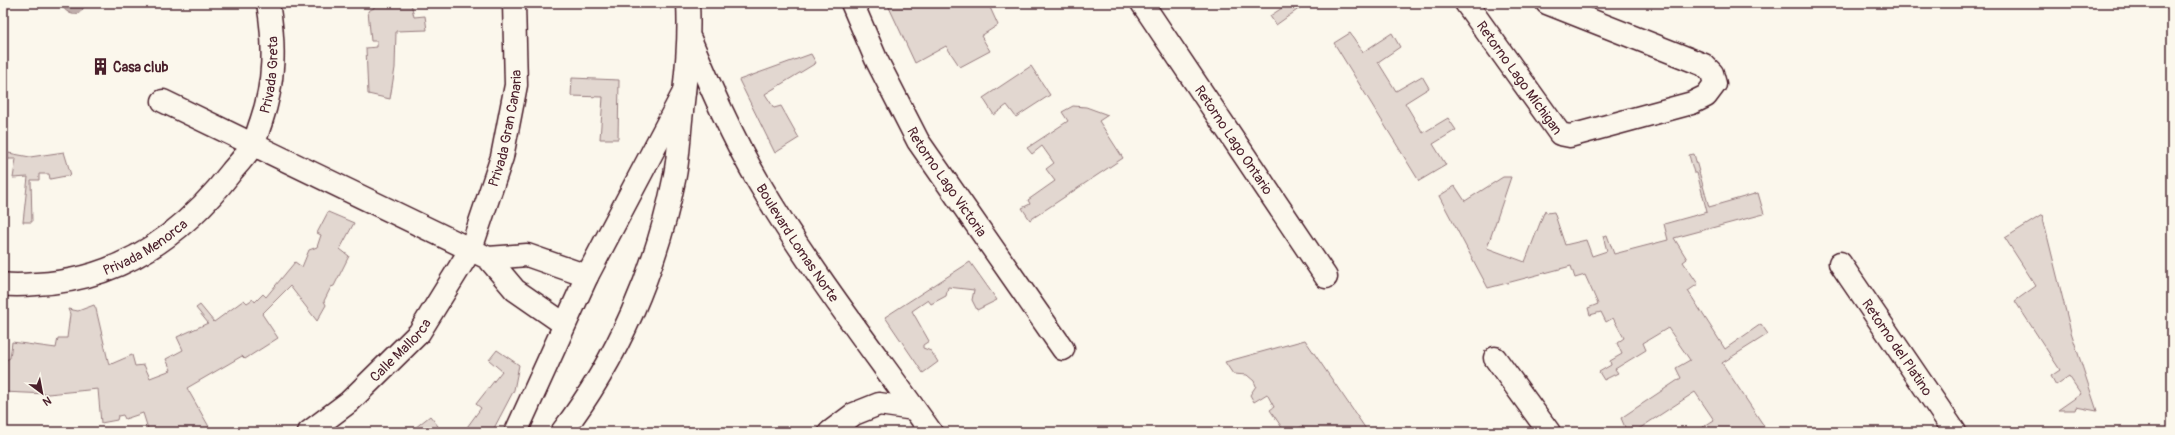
<svg xmlns="http://www.w3.org/2000/svg" width="2175" height="435" viewBox="0 0 2175 435" font-family="Pangolin,sans-serif">
<style>
.green{fill:#e2d7d0;stroke:#967b7e}
.water{fill:#bfadaa;stroke:#907477}
.lines{fill:none;stroke-linecap:round;stroke-linejoin:round}
.street-casing{stroke:#4a1f2b;stroke-width:25}
.secondary-casing{stroke:#4a1f2b;stroke-width:25}
.street{stroke:#fbf7ec;stroke-width:22}
.secondary{stroke:#fbf7ec;stroke-width:22}
.labels{text-anchor:middle;stroke-width:4;stroke-linejoin:round;paint-order:stroke}
.poi-label{font-size:14px;font-weight:bold;fill:#4a1f2b;stroke:#fbf7ec;text-anchor:start}
.street-label{font-size:14px;fill:#4a1f2b;stroke:#fbf7ec}
</style>
<rect width="100%" height="100%" fill="#fbf7ec"/>
<filter id="ink" filterUnits="userSpaceOnUse"><feTurbulence type="fractalNoise" baseFrequency=".025" numOctaves="2"/><feDisplacementMap in="SourceGraphic" scale="8" xChannelSelector="R" yChannelSelector="G"/><feConvolveMatrix kernelMatrix="1 2 1 2 8 2 1 2 1" color-interpolation-filters="sRGB"/></filter>
<g filter="url(#ink)">
<g class="green">
<polygon points="374,3 411,3 414,17 425,16 427,30 396,31 395,68 390,99 368,94 366,48 377,47 377,41 371,41 368,11 374,8"/>
<polygon points="887,3 988,3 998,25 981,36 990,51 960,67 946,46 915,63"/>
<polygon points="1283,3 1307,3 1276,25 1270,16 1285,6"/>
<polygon points="1350,33 1363,52 1392,33 1400,47 1378,62 1396,91 1422,76 1429,88 1405,103 1423,133 1448,118 1456,130 1433,144 1446,165 1419,181 1334,43"/>
<polygon points="811,54 816,63 765,94 774,108 781,106 799,138 775,153 739,80"/>
<polygon points="1031,66 1050,95 1016,117 1007,105 994,115 983,98"/>
<polygon points="572,78 619,80 618,139 600,139 603,97 571,96"/>
<polygon points="1073,106 1086,107 1108,115 1099,121 1123,158 1030,220 1022,208 1030,204 1028,200 1055,181 1046,169 1054,163 1042,146 1032,154 1027,148 1068,121 1062,112"/>
<polygon points="3,152 30,157 64,152 71,175 50,179 49,174 39,174 39,180 31,180 32,222 23,222 28,177 13,178 16,159 3,159"/>
<polygon points="1694,154 1709,207 1758,193 1764,214 1674,238 1687,259 1683,262 1698,284 1688,291 1725,349 1761,324 1768,334 1722,363 1768,432 1706,432 1703,427 1714,420 1695,392 1634,432 1627,432 1621,418 1681,378 1676,368 1690,360 1668,328 1643,343 1646,350 1615,369 1618,373 1604,380 1599,372 1611,365 1610,361 1622,354 1617,343 1624,338 1613,318 1606,322 1601,312 1590,315 1588,308 1598,304 1585,275 1575,278 1571,266 1488,288 1439,196 1455,186 1465,201 1503,177 1511,177 1487,248 1525,262 1545,210 1547,213 1554,212 1565,245 1586,240 1592,256 1607,251 1603,236 1607,235 1614,254 1668,240 1664,224 1707,212 1697,173 1694,173 1689,155"/>
<polygon points="328,212 354,223 340,249 349,256 334,286 331,287 324,301 326,305 317,321 290,286 262,314 278,338 245,359 242,356 187,388 212,432 149,432 143,413 125,419 123,415 118,416 117,420 101,423 98,389 48,394 3,392 6,360 10,358 12,342 56,348 58,338 67,338 70,314 68,309 78,311 94,305 96,309 109,365 132,355 135,366 144,365 150,378 171,370 166,359 183,350 177,337 208,323 196,308 200,305 214,322 244,300 247,303 253,299 255,302 263,294 266,297 295,262 302,267 309,250 317,247 321,235 317,233"/>
<polygon points="2042,215 2071,332 2097,411 2076,407 2075,410 2058,410 2081,394 2069,376 2056,385 2051,376 2060,370 2015,301 2036,286 2005,238"/>
<polygon points="970,262 997,300 977,310 972,300 974,290 948,287 946,296 931,304 928,300 912,311 929,341 923,345 923,348 931,351 938,362 923,373 885,317"/>
<polygon points="1305,340 1368,432 1306,432 1302,426 1291,432 1285,432 1270,410 1274,407 1267,394 1254,402 1250,395 1256,386 1254,381 1247,375 1233,374 1225,362"/>
<polygon points="497,350 519,365 514,390 492,432 467,432 465,430 481,408 476,404 502,371 489,360"/>
<polygon points="430,416 438,426 432,432 410,432"/>
</g>
<path class="water" d="M60,3H85C81,20 67,16 60,3Z"/>
<g class="lines">
<defs>
<g id="street">
<path id="s1" d="M852,3L876,59L918,141L1063,349"/>
<path id="s2" d="M1142,3L1326,277"/>
<path id="s3" d="M1466,3L1560,134L1570,136L1692,103L1706,96L1715,84L1712,73L1704,65L1547,3"/>
<polyline points="163,101 488,258 515,290 564,324"/>
<polyline points="488,258 527,255 587,276"/>
<path id="s4" d="M1840,263L1955,432"/>
<path id="s5" d="M3,284C14,286 25,285 36,284C119,280 183,235 232,171C239,163 247,154 253,145C256,139 258,130 261,122C275,82 275,44 268,3"/>
<polyline points="1495,358 1549,432"/>
<path id="s6" d="M309,432L349,402L419,333L471,249L502,157L516,85L514,3"/>
<polyline points="516,432 587,276 684,92"/>
</g>
<g id="secondary">
<path id="s7" d="M690,39C711,88 732,137 759,183C810,270 873,350 931,432"/>
<path d="M562,432C618,359 656,270 674,180C679,158 679,134 682,111C686,75 690,40 688,3"/>
<polyline points="830,432 854,414 879,404 914,409"/>
</g>
</defs>
<use href="#street" class="street-casing"/>
<use href="#secondary" class="secondary-casing"/>
<use href="#street" class="street"/>
<use href="#secondary" class="secondary"/>
</g>
</g>
<defs>
<symbol id="building-bare" viewBox="-9 -9 18 18"><path d="M-4-6H4V6H1V3H-1V6H-4ZM-2.5-4.3h1.7v1.8h-1.7ZM.8-4.3h1.7v1.8H.8ZM-2.5-1h1.7V.8h-1.7ZM.8-1h1.7V.8H.8Z" fill="#4a1f2b" stroke="#fbf7ec" stroke-width="2.5" paint-order="stroke"/></symbol>
</defs>
<g fill-rule="evenodd">
<use href="#building-bare" x="88" y="54" width="25" height="25"/>
</g>
<g class="labels">
<g class="poi-label">
<text x="113" y="72">Casa club</text>
</g>
<g class="street-label">
<text dy="5" stroke="none"><textPath href="#s5" startOffset="373">Privada Greta</textPath></text>
<text dy="5" stroke="none"><textPath href="#s3" startOffset="92">Retorno Lago Míchigan</textPath></text>
<text dy="5" stroke="none"><textPath href="#s6" startOffset="373">Privada Gran Canaria</textPath></text>
<text dy="5" stroke="none"><textPath href="#s2" startOffset="165">Retorno Lago Ontario</textPath></text>
<text dy="5" stroke="none"><textPath href="#s1" startOffset="203">Retorno Lago Victoria</textPath></text>
<text dy="5" stroke="none"><textPath href="#s7" startOffset="231">Boulevard Lomas Norte</textPath></text>
<text dy="5" stroke="none"><textPath href="#s5" startOffset="150">Privada Menorca</textPath></text>
<text dy="5" stroke="none"><textPath href="#s4" startOffset="102">Retorno del Platino</textPath></text>
<text dy="5" stroke="none"><textPath href="#s6" startOffset="123">Calle Mallorca</textPath></text>
</g>
</g>
<rect width="2175" height="435" fill="none" stroke="#fbf7ec" stroke-width="16"/>
<rect x="8" y="8" width="2159" height="419" fill="none" stroke="#4a1f2b" stroke-width="1.5" filter="url(#ink)"/>
<g transform="translate(42 393) rotate(148)" stroke="#fbf7ec" stroke-width="3" paint-order="stroke">
<path d="M0-3L7 15L0 10L-7 15Z" fill="#4a1f2b"/>
<text y="-6" font-size="11" font-weight="bold" text-anchor="middle" fill="#4a1f2b">N</text>
</g>
</svg>
